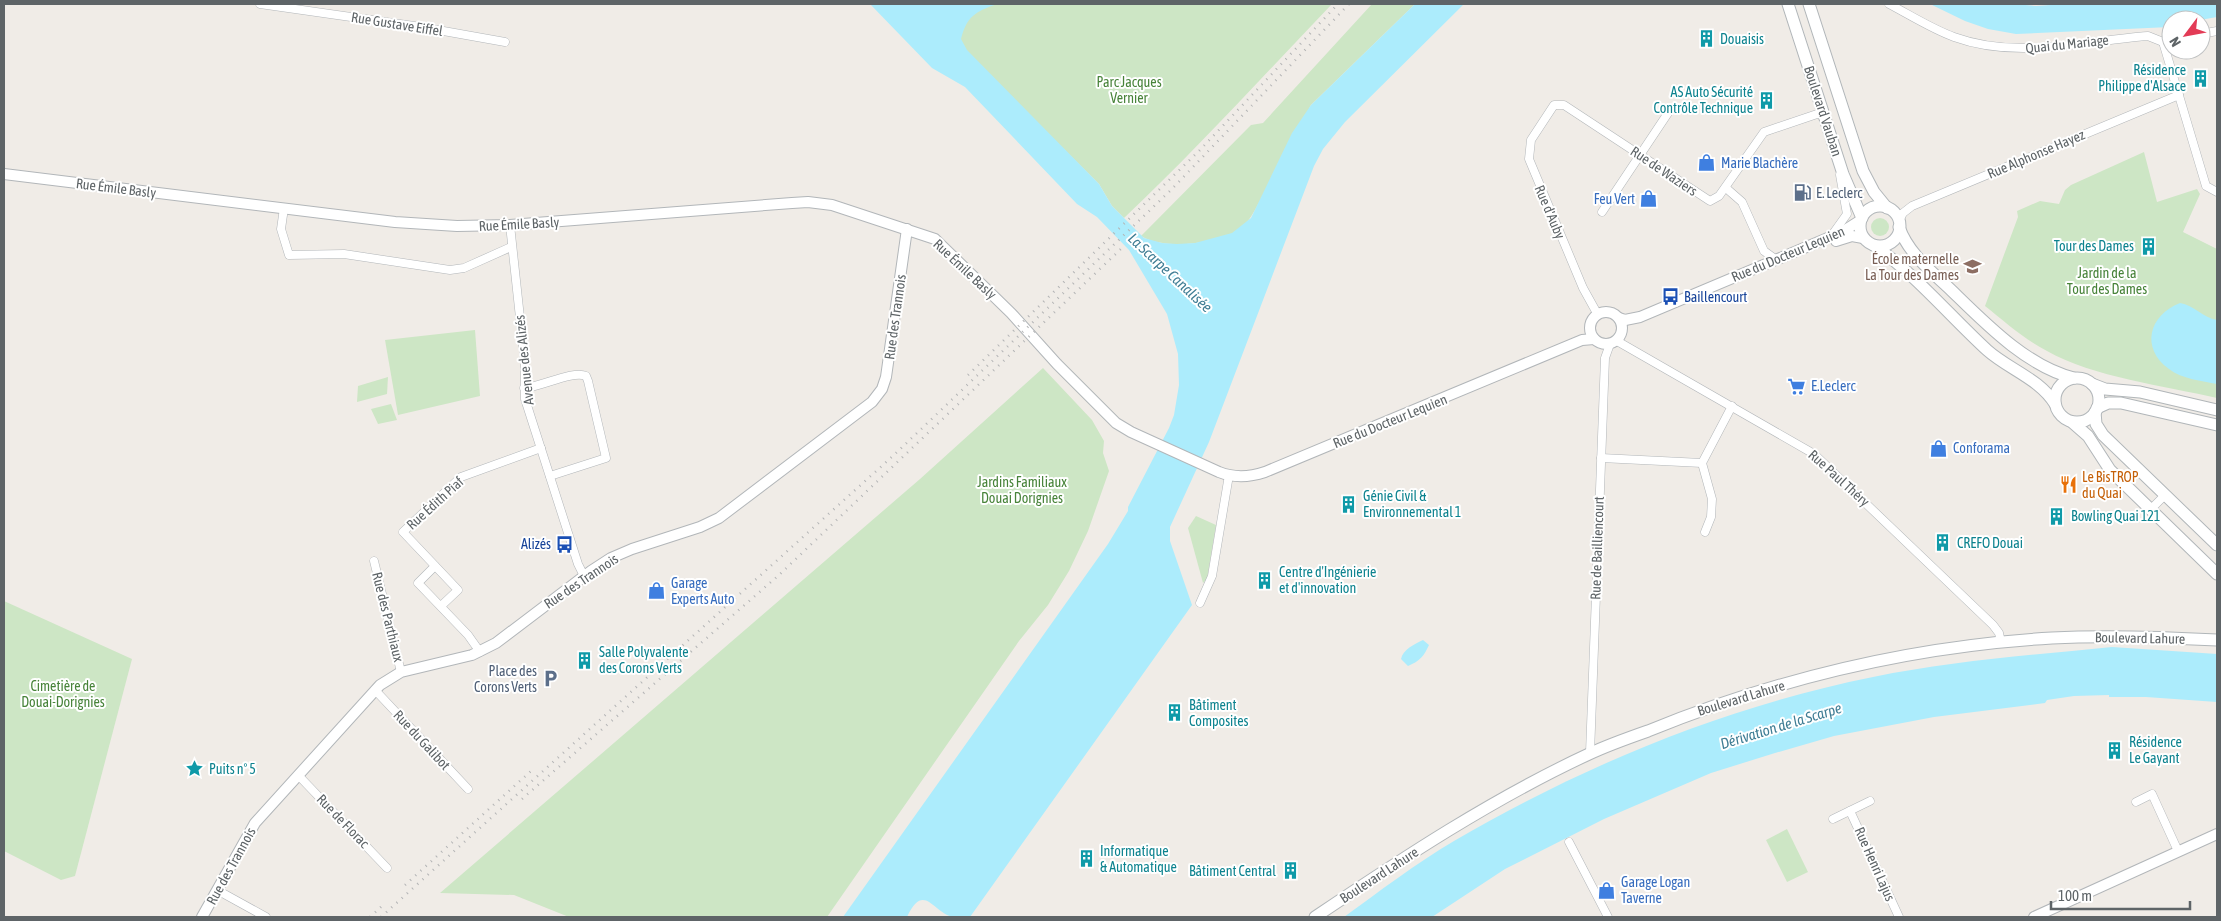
<svg xmlns="http://www.w3.org/2000/svg" width="2221" height="921" viewBox="0 0 2221 921" font-family="'Asap Condensed',sans-serif">
<style>
.green{fill:#cde6c5}
.water{fill:#acecfc}
.lines{fill:none;stroke-linecap:round;stroke-linejoin:round}
.minor-casing{stroke:#b2b6b9;stroke-width:9}
.tertiary-casing{stroke:#b2b6b9;stroke-width:12}
.secondary-casing{stroke:#b1b6b9;stroke-width:13}
.minor{stroke:#fff;stroke-width:8}
.tertiary{stroke:#fff;stroke-width:10}
.secondary{stroke:#fff;stroke-width:11}
.rail{stroke:#b3b4b5;stroke-width:2.5;stroke-dasharray:1 6;stroke-linecap:butt}
.labels{text-anchor:middle;stroke-width:4;stroke-linejoin:round;paint-order:stroke}
.street-label{font-size:14px;fill:#5e6467;stroke:#fff}
.culture-label{font-size:14px;fill:#0d838f;stroke:#fff;text-anchor:start}
.park-label{font-size:14px;fill:#478339;stroke:#fff}
.shop-label{font-size:14px;fill:#366cbe;stroke:#fff;text-anchor:start}
.service-label{font-size:14px;fill:#4e5e75;stroke:#fff;text-anchor:start}
.education-label{font-size:14px;fill:#785e54;stroke:#fff;text-anchor:end}
.transit-label{font-size:14px;fill:#164399;stroke:#fff;text-anchor:start}
.food-label{font-size:14px;fill:#c56008;stroke:#fff;text-anchor:start}
.water-label{font-size:15px;font-style:italic;fill:#3f7d94;stroke:#fff}
</style>
<rect width="100%" height="100%" fill="#f0ece7"/>
<g class="green">
<path d="M923,4H1332C1263,76 1196,150 1124,218L1112,206L1099,184L980,66Z"/>
<path d="M1372,4H1415L1311,105L1255,210C1250,219 1243,228 1234,233C1211,244 1164,250 1141,236L1251,125L1263,123Z"/>
<path d="M2144,152L2157,202L2197,189L2200,194L2183,232L2217,249V398C2165,386 2093,377 2047,351C2024,339 2005,322 1985,306L2018,217L2017,211L2040,201L2059,204L2065,190L2071,185Z"/>
<circle cx="1880" cy="227" r="9"/>
<polygon points="475,330 480,396 398,415 385,340"/>
<polygon points="1043,368 1092,420 1104,441 1103,453 1109,471 1088,531 1069,571 1048,605 1019,641 827,917 569,917 514,895 440,893 920,479"/>
<polygon points="388,377 387,394 357,402 358,386"/>
<polygon points="391,404 397,420 378,424 371,409"/>
<polygon points="1196,516 1216,525 1207,579 1203,583 1188,528"/>
<polygon points="4,601 132,659 75,876 61,880 4,851"/>
<polygon points="1787,829 1808,872 1787,882 1766,840"/>
</g>
<g class="water">
<path d="M870,4H997C975,12 967,16 961,39L967,50L1099,184L1112,206L1144,238L1162,243L1177,244L1195,243L1232,233L1251,218L1292,133L1311,105L1415,4H1464L1345,122L1323,149L1314,166L1209,442L1170,527V541L1192,605L970,917C965,917 958,918 953,917C933,913 924,881 907,917H843L1108,544L1128,511V507L1169,428L1174,415L1179,385L1178,354L1167,314L1129,250L1097,217L1077,204L965,87L932,68Z"/>
<polygon points="1930,4 2014,4 2036,6 2065,4 2217,4 2217,17 2200,20 2171,20 2170,27 2016,34 1988,29 1965,21"/>
<path d="M2180,303C2194,305 2203,318 2217,320V384C2202,381 2182,379 2169,369C2140,348 2149,315 2180,303Z"/>
<path d="M1423,640L1429,645C1424,656 1420,661 1408,666L1401,659C1403,649 1415,644 1423,640Z"/>
<path d="M2112,647L2217,654V702L2146,697H2109V695L2074,696L2047,700L2045,703L1934,717L1834,736L1775,753L1711,773L1604,819L1505,869L1432,917H1344C1380,891 1415,864 1454,841C1585,765 1724,707 1873,677C1951,661 2032,655 2112,647Z"/>
</g>
<g class="lines">
<defs>
<g id="minor">
<polyline points="260,4 421,27 505,42"/>
<path d="M1889,4C1910,15 1932,29 1954,37C2017,60 2083,41 2148,36L2163,42"/>
<polyline points="2201,34 2217,31"/>
<polyline points="2163,42 2206,186 2217,192"/>
<polyline points="1726,188 1742,202 1764,251 1775,259"/>
<polyline points="284,208 281,229 289,255 344,254 450,270 464,268 511,247"/>
<polyline points="1602,212 1668,113"/>
<polyline points="1899,221 1903,213 1912,206 2179,95"/>
<polyline points="510,225 525,364 525,399 578,564 584,576"/>
<polyline points="1832,235 1847,214 1840,175"/>
<polyline points="1598,315 1583,288 1529,159 1531,140 1554,105 1564,105 1710,201 1719,196 1764,132 1823,112"/>
<polyline points="1617,341 1814,454 1993,625 1999,633 2001,642"/>
<path d="M524,388C541,387 573,370 586,376L588,381L606,458L550,476"/>
<polyline points="1601,458 1702,463"/>
<polyline points="2151,509 2165,495"/>
<polyline points="1705,532 1711,517 1712,499 1702,463 1732,406"/>
<polyline points="374,561 401,672"/>
<polyline points="435,566 418,583 468,635 480,652"/>
<polyline points="1200,603 1212,576 1229,475"/>
<polyline points="441,606 458,590 403,532 461,477 541,448"/>
<polyline points="375,690 468,789"/>
<polyline points="1590,753 1605,358 1610,344"/>
<polyline points="298,775 387,868"/>
<polyline points="2136,802 2152,794 2178,851"/>
<polyline points="1850,811 1899,917"/>
<polyline points="1833,819 1870,801"/>
<polyline points="1569,842 1608,917"/>
<polyline points="217,890 266,917"/>
</g>
<g id="tertiary">
<path d="M4,174L395,222L457,226L510,225L792,203L808,202L832,205L935,239L1011,313L1057,364L1116,423L1131,432L1219,472C1234,478 1250,477 1265,472L1582,340L1594,339"/>
<polyline points="1836,241 1852,236 1863,238"/>
<circle cx="1606" cy="328" r="16"/>
<polyline points="1619,318 1625,320 1640,317 1842,232 1861,220"/>
<polyline points="202,917 255,823 380,685 401,672 472,655 496,643 591,571 611,558 632,549 700,527 719,518 872,402 882,389 886,377 907,229"/>
<polyline points="2034,917 2217,834"/>
</g>
<g id="secondary">
<polyline points="1788,4 1843,174 1862,218"/>
<polyline points="1809,4 1863,171 1874,192 1887,208"/>
<circle cx="1880" cy="226" r="20"/>
<path d="M1899,227C1908,253 1931,271 1950,289C1984,322 2027,367 2074,378"/>
<path d="M1875,246C1916,275 1950,316 1987,350C2008,369 2040,379 2055,404"/>
<circle cx="2077" cy="400" r="22"/>
<polyline points="2092,384 2105,389 2140,392 2217,410"/>
<polyline points="2097,408 2108,403 2121,403 2217,425"/>
<polyline points="2095,412 2096,424 2103,435 2217,545"/>
<polyline points="2072,422 2088,436 2110,470 2217,574"/>
<path d="M1315,917C1403,858 1492,799 1589,754C1608,745 1628,738 1648,731C1776,679 1914,646 2052,638C2107,635 2162,637 2217,640"/>
</g>
</defs>
<use href="#minor" class="minor-casing"/>
<use href="#tertiary" class="tertiary-casing"/>
<use href="#secondary" class="secondary-casing"/>
<use href="#minor" class="minor"/>
<use href="#tertiary" class="tertiary"/>
<use href="#secondary" class="secondary"/>
<g class="rail">
<polyline points="968,375 1199,151 1338,4"/>
<polyline points="522,799 779,575 1124,246"/>
<polyline points="405,885 531,771"/>
<polyline points="370,917 384,904"/>
<polyline points="381,917 894,455 1171,190 1349,4"/>
</g>
</g>
<defs>
<symbol id="building-bare" viewBox="-9 -9 18 18"><path d="M-4-6H4V6H1V3H-1V6H-4ZM-2.5-4.3h1.7v1.8h-1.7ZM.8-4.3h1.7v1.8H.8ZM-2.5-1h1.7V.8h-1.7ZM.8-1h1.7V.8H.8Z" fill="#0f9aa8" stroke="#fff" stroke-width="2.5" paint-order="stroke"/></symbol>
<symbol id="shop-bare" viewBox="-9 -9 18 18"><path d="M-5-2.5h2.3a2.7 3.5 0 0 1 5.4 0H5L5.5 6h-11ZM-1.5-2.5h3a1.5 2.3 0 0 0-3 0Z" fill="#3f7fe0" stroke="#fff" stroke-width="2.5" paint-order="stroke"/></symbol>
<symbol id="fuel-bare" viewBox="-9 -9 18 18"><path d="M-5.5-6h7V0h2V4h1.3V-2.5L3-4.5l.8-.8L6-3V5H2.5V1h-1V6h-7ZM-4.2-4.7v3.2H.2V-4.7Z" fill="#5c6f8a" stroke="#fff" stroke-width="2.5" paint-order="stroke"/></symbol>
<symbol id="school-bare" viewBox="-9 -9 18 18"><path d="M0-5L7-2L0 1L-7-2ZM-4 1L0 2.5L4 1V4Q0 6-4 4Z" fill="#8d6e63" stroke="#fff" stroke-width="2.5" paint-order="stroke"/></symbol>
<symbol id="bus-bare" viewBox="-9 -9 18 18"><path d="M-5-6H5V4H4V6H2V4H-2V6H-4V4H-5ZM-3.5-4V0h7V-4ZM-3.5 1.2v1.5H-2V1.2ZM2 1.2v1.5H3.5V1.2Z" fill="#1a4fb4" stroke="#fff" stroke-width="2.5" paint-order="stroke"/></symbol>
<symbol id="supermarket-bare" viewBox="-9 -9 18 18"><path d="M-6-5.5h2.5l.6 2H6L4.5 2H-2.5L-4.4-4H-6ZM-1.5 3.2a1.3 1.3 0 1 0 .1 0ZM3 3.2a1.3 1.3 0 1 0 .1 0Z" fill="#3f7fe0" stroke="#fff" stroke-width="2.5" paint-order="stroke"/></symbol>
<symbol id="restaurant-bare" viewBox="-9 -9 18 18"><path d="M-5-6h1v4h1v-4h1v4h1v-4h1v5L-1.5 .5V6h-2V.5L-5-1ZM5-6V6H3V1.5H1.5Q1.5-4 5-6Z" fill="#e8710a" stroke="#fff" stroke-width="2.5" paint-order="stroke"/></symbol>
<symbol id="parking-bare" viewBox="-9 -9 18 18"><path d="M-3.5-5.5H1a3.5 3.5 0 0 1 0 7H-1V5.5H-3.5ZM-1-3.4V-.6H.8a1.4 1.4 0 0 0 0-2.8Z" fill="#5c6f8a" stroke="#fff" stroke-width="2.5" paint-order="stroke"/></symbol>
<symbol id="sight-bare" viewBox="-9 -9 18 18"><path d="M0-6L1.8-2.2L6-1.7L2.9 1.2L3.7 5.4L0 3.3L-3.7 5.4L-2.9 1.2L-6-1.7L-1.8-2.2Z" fill="#0f9aa8" stroke="#fff" stroke-width="2.5" paint-order="stroke"/></symbol>
</defs>
<g fill-rule="evenodd">
<use href="#building-bare" x="1694" y="26" width="25" height="25"/>
<use href="#building-bare" x="2188" y="66" width="25" height="25"/>
<use href="#building-bare" x="1754" y="88" width="25" height="25"/>
<use href="#shop-bare" x="1694" y="150" width="25" height="25"/>
<use href="#fuel-bare" x="1790" y="180" width="25" height="25"/>
<use href="#shop-bare" x="1636" y="186" width="25" height="25"/>
<use href="#building-bare" x="2136" y="234" width="25" height="25"/>
<use href="#school-bare" x="1960" y="254" width="25" height="25"/>
<use href="#bus-bare" x="1658" y="284" width="25" height="25"/>
<use href="#supermarket-bare" x="1784" y="374" width="25" height="25"/>
<use href="#shop-bare" x="1926" y="436" width="25" height="25"/>
<use href="#restaurant-bare" x="2056" y="472" width="25" height="25"/>
<use href="#building-bare" x="1336" y="492" width="25" height="25"/>
<use href="#building-bare" x="2044" y="504" width="25" height="25"/>
<use href="#building-bare" x="1930" y="530" width="25" height="25"/>
<use href="#bus-bare" x="552" y="532" width="25" height="25"/>
<use href="#building-bare" x="1252" y="568" width="25" height="25"/>
<use href="#shop-bare" x="644" y="578" width="25" height="25"/>
<use href="#building-bare" x="572" y="648" width="25" height="25"/>
<use href="#parking-bare" x="538" y="666" width="25" height="25"/>
<use href="#building-bare" x="1162" y="700" width="25" height="25"/>
<use href="#building-bare" x="2102" y="738" width="25" height="25"/>
<use href="#sight-bare" x="182" y="756" width="25" height="25"/>
<use href="#building-bare" x="1074" y="846" width="25" height="25"/>
<use href="#building-bare" x="1278" y="858" width="25" height="25"/>
<use href="#shop-bare" x="1594" y="878" width="25" height="25"/>
</g>
<g class="labels">
<g class="street-label">
<text transform="translate(397 24) rotate(9)" y="5">Rue Gustave Eiffel</text>
<text transform="translate(2067 44) rotate(-6)" y="5">Quai du Mariage</text>
<text transform="translate(1823 111) rotate(72)" y="5">Boulevard Vauban</text>
<text transform="translate(2036 154) rotate(-23)" y="5">Rue Alphonse Hayez</text>
<text transform="translate(1664 171) rotate(34)" y="5">Rue de Waziers</text>
<text transform="translate(116 188) rotate(7)" y="5">Rue Émile Basly</text>
<text transform="translate(1550 212) rotate(67)" y="5">Rue d'Auby</text>
<text transform="translate(519 224) rotate(-3)" y="5">Rue Émile Basly</text>
<text transform="translate(1788 254) rotate(-23)" y="5">Rue du Docteur Lequien</text>
<text transform="translate(965 269) rotate(43)" y="5">Rue Émile Basly</text>
<text transform="translate(895 317) rotate(-82)" y="5">Rue des Trannois</text>
<text transform="translate(524 360) rotate(-96)" y="5">Avenue des Alizés</text>
<text transform="translate(1390 421) rotate(-22)" y="5">Rue du Docteur Lequien</text>
<text transform="translate(1839 478) rotate(42)" y="5">Rue Paul Théry</text>
<text transform="translate(435 503) rotate(-42)" y="5">Rue Édith Piaf</text>
<text transform="translate(1597 548) rotate(-88)" y="5">Rue de Bailliencourt</text>
<text transform="translate(581 581) rotate(-34)" y="5">Rue des Trannois</text>
<text transform="translate(388 617) rotate(76)" y="5">Rue des Parthiaux</text>
<text transform="translate(2140 638) rotate(1)" y="5">Boulevard Lahure</text>
<text transform="translate(1741 698) rotate(-17)" y="5">Boulevard Lahure</text>
<text transform="translate(422 740) rotate(47)" y="5">Rue du Galibot</text>
<text transform="translate(343 821) rotate(46)" y="5">Rue de Florac</text>
<text transform="translate(1875 864) rotate(66)" y="5">Rue Henri Lajus</text>
<text transform="translate(231 866) rotate(-61)" y="5">Rue des Trannois</text>
<text transform="translate(1379 875) rotate(-33)" y="5">Boulevard Lahure</text>
</g>
<g class="culture-label">
<text x="1720" y="44">Douaisis</text>
<text x="2186" y="75" text-anchor="end">Résidence<tspan x="2186" dy="16">Philippe d'Alsace</tspan></text>
<text x="1753" y="97" text-anchor="end">AS Auto Sécurité<tspan x="1753" dy="16">Contrôle Technique</tspan></text>
<text x="2134" y="251" text-anchor="end">Tour des Dames</text>
<text x="1363" y="501">Génie Civil &amp;<tspan x="1363" dy="16">Environnemental 1</tspan></text>
<text x="2071" y="521">Bowling Quai 121</text>
<text x="1957" y="548">CREFO Douai</text>
<text x="1279" y="577">Centre d'Ingénierie<tspan x="1279" dy="16">et d'innovation</tspan></text>
<text x="599" y="657">Salle Polyvalente<tspan x="599" dy="16">des Corons Verts</tspan></text>
<text x="1189" y="710">Bâtiment<tspan x="1189" dy="16">Composites</tspan></text>
<text x="2129" y="747">Résidence<tspan x="2129" dy="16">Le Gayant</tspan></text>
<text x="209" y="774">Puits n° 5</text>
<text x="1100" y="856">Informatique<tspan x="1100" dy="16">&amp; Automatique</tspan></text>
<text x="1276" y="876" text-anchor="end">Bâtiment Central</text>
</g>
<g class="park-label">
<text x="1129" y="87">Parc Jacques<tspan x="1129" dy="16">Vernier</tspan></text>
<text x="2107" y="278">Jardin de la<tspan x="2107" dy="16">Tour des Dames</tspan></text>
<text x="1022" y="487">Jardins Familiaux<tspan x="1022" dy="16">Douai Dorignies</tspan></text>
<text x="63" y="691">Cimetière de<tspan x="63" dy="16">Douai-Dorignies</tspan></text>
</g>
<g class="shop-label">
<text x="1721" y="168">Marie Blachère</text>
<text x="1635" y="204" text-anchor="end">Feu Vert</text>
<text x="1811" y="391">E.Leclerc</text>
<text x="1953" y="453">Conforama</text>
<text x="671" y="588">Garage<tspan x="671" dy="16">Experts Auto</tspan></text>
<text x="1621" y="887">Garage Logan<tspan x="1621" dy="16">Taverne</tspan></text>
</g>
<g class="service-label">
<text x="1816" y="198">E. Leclerc</text>
<text x="537" y="676" text-anchor="end">Place des<tspan x="537" dy="16">Corons Verts</tspan></text>
</g>
<g class="education-label">
<text x="1959" y="264">École maternelle<tspan x="1959" dy="16">La Tour des Dames</tspan></text>
</g>
<g class="transit-label">
<text x="1684" y="302">Baillencourt</text>
<text x="551" y="549" text-anchor="end">Alizés</text>
</g>
<g class="food-label">
<text x="2082" y="482">Le BisTROP<tspan x="2082" dy="16">du Quai</tspan></text>
</g>
<g class="water-label">
<text transform="translate(1170 273) rotate(43)" y="5">La Scarpe Canalisée</text>
<text transform="translate(1781 726) rotate(-17)" y="5">Dérivation de la Scarpe</text>
</g>
</g>
<rect width="2221" height="921" fill="none" stroke="#5e6467" stroke-width="10"/>
<g transform="translate(2186 35) rotate(238)"><circle r="24" fill="#ffffff" stroke="#bfc1c2"/>
<path d="M0-4L9 19L0 12L-9 19Z" fill="#e33b56"/>
<text y="-8" font-size="14" font-weight="bold" text-anchor="middle" fill="#5e6467">N</text>
</g>
<path d="M2051 901v8h139v-8" fill="none" stroke="#5e6467" stroke-width="2.5"/>
<text x="2058" y="901" font-size="15" fill="#5e6467" stroke="#ffffff" stroke-width="4" paint-order="stroke">100 m</text>
</svg>
